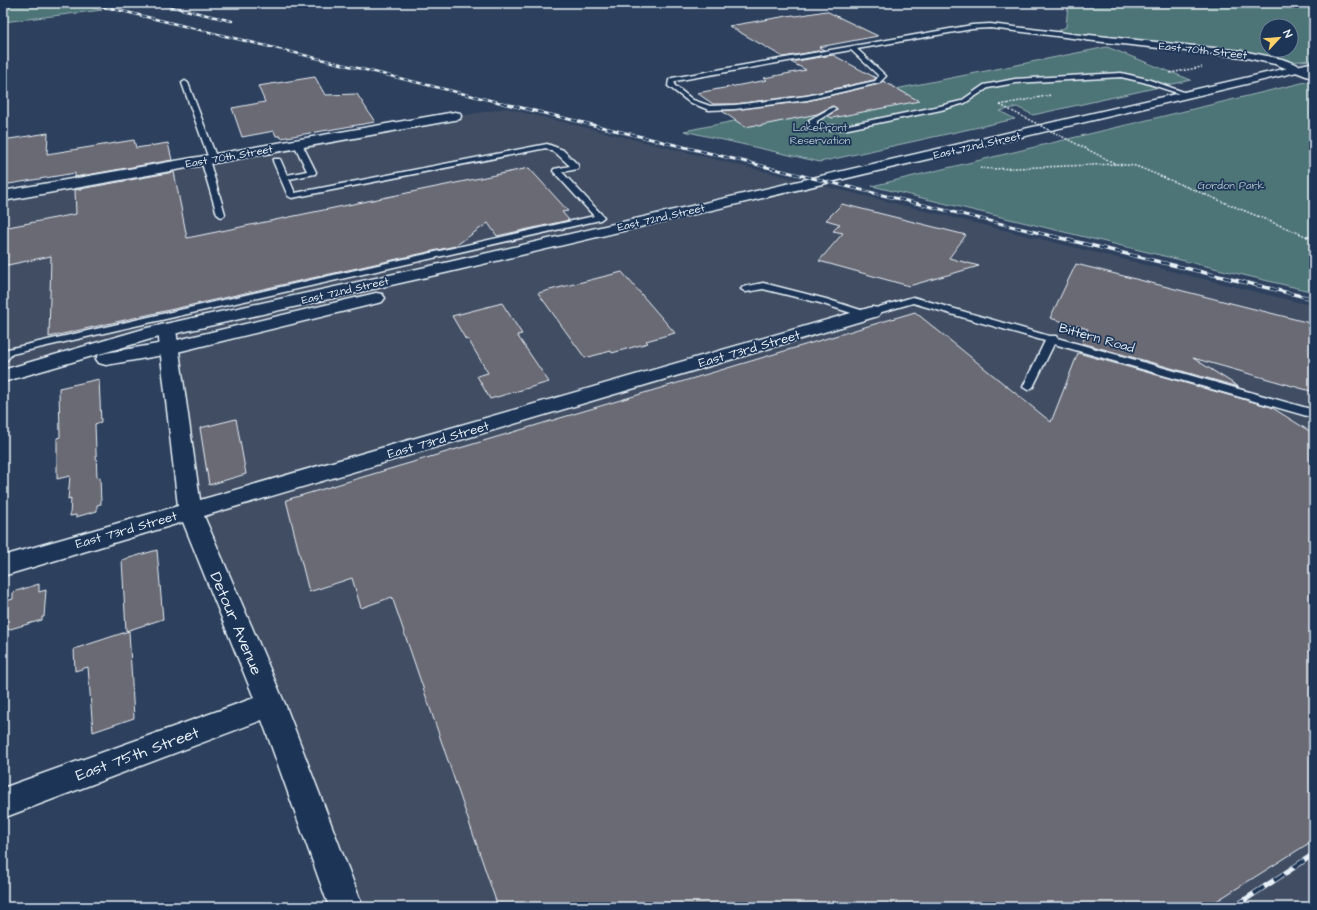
<svg xmlns="http://www.w3.org/2000/svg" width="1317" height="910" viewBox="0 0 1317 910" font-family="'Architects Daughter',sans-serif">
<style>
.built{fill:#404d64}
.green{fill:#4e7477;stroke:#9bb2b8;fill-rule:evenodd}
.building{fill:#6b6a74;stroke:#e8f1f8}
.lines{fill:none;stroke-linecap:round;stroke-linejoin:round}
.service-casing{stroke:#e8f1f8;stroke-width:3}
.minor-casing{stroke:#e8f1f8;stroke-width:3}
.secondary-casing{stroke:#e8f1f8;stroke-width:3}
.path-far1{stroke:#e8f1f8;stroke-width:1.5;stroke-dasharray:2 1.5;stroke-linecap:butt}
.path{stroke:#e8f1f8;stroke-width:2;stroke-dasharray:3.5 2.5;stroke-linecap:butt}
.service{fill:#1d3557;fill-rule:evenodd}
.minor{fill:#1d3557;fill-rule:evenodd}
.secondary{fill:#1d3557;fill-rule:evenodd}
.rail-far3-casing{stroke:#e8f1f8;stroke-width:2.5}
.rail-far2-casing{stroke:#e8f1f8;stroke-width:3}
.rail-far1-casing{stroke:#e8f1f8;stroke-width:3.5}
.rail-casing{stroke:#e8f1f8;stroke-width:5.5}
.rail-far3{stroke:#1d3557;stroke-width:1.5;stroke-dasharray:4.5;stroke-linecap:butt}
.rail-far2{stroke:#1d3557;stroke-width:2;stroke-dasharray:6;stroke-linecap:butt}
.rail-far1{stroke:#1d3557;stroke-width:2.5;stroke-dasharray:8;stroke-linecap:butt}
.rail{stroke:#1d3557;stroke-width:4;stroke-dasharray:12;stroke-linecap:butt}
.path-bridge{stroke:#e8f1f8;stroke-width:1.5;stroke-dasharray:2 1.5;stroke-linecap:butt}
.labels{text-anchor:middle;stroke-width:3.5;stroke-linejoin:round;paint-order:stroke}
.far-street-label{font-size:11px;fill:#e8f1f8;stroke:#1d3557}
.far-park-label{font-size:11px;fill:#b2c5cb;stroke:#1d3557}
.street-label{font-size:13px;fill:#e8f1f8;stroke:#1d3557}
.near-street-label{font-size:16px;fill:#e8f1f8;stroke:#1d3557}
</style>
<rect width="100%" height="100%" fill="#2d405d"/>
<filter id="ink" filterUnits="userSpaceOnUse"><feTurbulence type="fractalNoise" baseFrequency=".025" numOctaves="2"/><feDisplacementMap in="SourceGraphic" scale="8" xChannelSelector="R" yChannelSelector="G"/><feConvolveMatrix kernelMatrix="1 2 1 2 8 2 1 2 1" color-interpolation-filters="sRGB"/></filter>
<g filter="url(#ink)">
<polygon class="built" points="506,108 1314,306 1314,907 346,907 190,511 167,330 3,376 3,196"/>
<g class="green">
<polygon points="3,3 76,3 102,10 3,22"/>
<path d="M1068,3H1314V60L1288,62L1056,32L1066,27ZM1267,26H1291V50H1267Z"/>
<polygon points="1107,47 1191,80 1033,115 1017,107 1000,111 1015,119 820,162 684,131"/>
<polygon points="1314,80 1314,292 872,186"/>
</g>
<g class="building">
<polygon points="826,11 878,36 819,47 824,50 783,57 729,26 793,15 796,16"/>
<polygon points="833,55 876,78 874,80 807,95 735,104 713,104 697,93 767,80 764,78 806,70 791,62"/>
<polygon points="315,77 325,95 357,94 375,122 281,138 280,136 276,136 274,131 242,137 232,108 265,102 258,86"/>
<polygon points="883,81 919,101 832,118 828,116 837,109 832,106 817,114 758,126 756,125 745,127 722,111 807,101 879,84"/>
<polygon points="48,133 47,154 134,140 136,148 168,143 172,160 75,177 75,173 3,185 3,140"/>
<polygon points="529,168 568,211 562,212 569,220 497,236 488,223 455,246 49,337 51,256 3,266 3,228 76,214 75,190 174,172 187,238"/>
<polygon points="842,204 966,235 949,258 979,266 909,286 819,261 843,233 833,231 840,224 826,220"/>
<polygon points="1076,264 1314,324 1314,392 1193,358 1239,387 1082,343 1088,329 1050,318"/>
<polygon points="622,272 675,333 646,341 648,343 612,353 611,351 585,358 538,293"/>
<polygon points="502,303 522,334 517,335 549,382 490,399 477,376 488,373 468,339 466,340 452,316"/>
<polygon points="915,312 1051,422 1078,353 1271,407 1314,434 1314,840 1207,907 498,907 392,597 361,608 352,578 309,592 286,500"/>
<polygon points="99,379 101,422 95,424 97,478 100,477 101,504 97,505 97,511 76,517 76,515 70,516 71,498 68,499 70,476 57,479 57,438 60,437 59,388"/>
<polygon points="236,419 246,474 209,485 200,428"/>
<polygon points="157,550 163,619 126,631 122,560"/>
<polygon points="39,584 39,592 46,590 44,617 42,617 42,620 3,631 6,601 13,599 13,592"/>
<polygon points="129,631 134,718 93,732 88,667 75,671 74,649"/>
</g>
<g class="lines">
<defs>
<g id="service">
<path d="M990,24L1089,36L1092,38L1089,40L990,28L972,29L857,49L886,76L879,83L807,100L735,109L709,110L689,102L668,86L669,80L672,78L972,25ZM851,50L879,76L875,81L807,96L735,105L710,106L693,100L674,85L675,81Z"/>
<polygon points="1121,73 1147,79 1192,95 1187,96 1143,82 1121,77 1015,83 988,88 965,103 941,110 848,129 825,130 811,127 809,120 833,107 836,109 835,110 817,121 817,124 825,126 848,125 940,106 961,101 984,85 1015,79"/>
<polygon points="185,81 188,83 217,159 216,161 210,161 209,159 182,83"/>
<polygon points="295,142 301,142 316,172 315,174 289,179 295,193 547,144 563,150 578,165 578,169 562,172 604,217 600,220 12,354 7,360 3,361 3,351 8,349 594,216 553,171 554,169 570,166 557,154 546,148 292,198 288,196 273,161 274,159 280,159 287,175 307,171 294,144"/>
<polygon points="202,158 205,158 209,160 225,214 224,216 221,217 217,214 201,160"/>
<polygon points="763,283 826,299 867,312 869,310 913,297 1049,336 1056,336 1057,338 1314,410 1314,418 1054,344 1033,387 1028,390 1023,387 1045,341 913,303 875,314 869,314 864,317 820,303 763,289 746,292 741,289 743,287"/>
</g>
<g id="minor">
<polygon points="1089,35 1242,51 1282,59 1314,71 1314,79 1275,64 1242,57 1085,40 1084,38"/>
<polygon points="455,112 460,113 461,116 460,119 3,201 3,191"/>
<polygon points="872,307 878,308 881,312 878,316 204,516 285,704 363,907 329,907 262,720 3,818 3,788 254,698 183,522 3,576 3,556 178,506 158,330 160,326 167,324 174,326 176,330 200,500"/>
</g>
<g id="secondary">
<polygon points="1314,62 1314,68 449,272 151,339 3,382 3,370 147,328 449,262"/>
<polygon points="376,293 382,294 385,298 382,302 169,354 106,365 99,363 96,359 99,355 106,353 169,342"/>
</g>
</defs>
<use href="#service" class="service-casing"/>
<use href="#minor" class="minor-casing"/>
<use href="#secondary" class="secondary-casing"/>
<g class="path-far1">
<polyline points="1170,73 1202,67"/>
<polyline points="1000,105 1051,95"/>
<polyline points="980,168 991,169 1116,164 1136,166 1308,237"/>
</g>
<polyline class="path" points="1306,236 1314,239"/>
<use href="#service" class="service"/>
<use href="#minor" class="minor"/>
<use href="#secondary" class="secondary"/>
<defs>
<g id="rail-far3">
<polyline points="89,3 506,104"/>
<polyline points="156,3 232,21"/>
</g>
<polyline id="rail-far2" points="502,103 1056,237"/>
<polyline id="rail-far1" points="1052,236 1314,299"/>
<polyline id="rail" points="1234,907 1314,854"/>
</defs>
<use href="#rail-far3" class="rail-far3-casing"/>
<use href="#rail-far2" class="rail-far2-casing"/>
<use href="#rail-far1" class="rail-far1-casing"/>
<use href="#rail" class="rail-casing"/>
<use href="#rail-far3" class="rail-far3"/>
<use href="#rail-far2" class="rail-far2"/>
<use href="#rail-far1" class="rail-far1"/>
<use href="#rail" class="rail"/>
<polyline class="path-bridge" points="1000,105 1116,164"/>
</g>
</g>
<g class="labels">
<g class="far-street-label">
<text transform="translate(1203 50) rotate(6)" y="4">East 70th Street</text>
<text transform="translate(977 145) rotate(-13)" y="4">East 72nd Street</text>
<text transform="translate(229 156) rotate(-10)" y="4">East 70th Street</text>
<text transform="translate(661 217) rotate(-13)" y="4">East 72nd Street</text>
<text transform="translate(345 290) rotate(-13)" y="4">East 72nd Street</text>
</g>
<g class="far-park-label">
<text x="820" y="131">Lakefront<tspan x="820" dy="13">Reservation</tspan></text>
<text x="1231" y="189">Gordon Park</text>
</g>
<g class="street-label">
<text transform="translate(1097 337) rotate(16)" y="5">Bittern Road</text>
<text transform="translate(749 348) rotate(-16)" y="5">East 73rd Street</text>
<text transform="translate(438 439) rotate(-16)" y="5">East 73rd Street</text>
<text transform="translate(126 529) rotate(-16)" y="5">East 73rd Street</text>
</g>
<g class="near-street-label">
<text transform="translate(237 623) rotate(67)" y="6">Detour Avenue</text>
<text transform="translate(137 753) rotate(-20)" y="6">East 75th Street</text>
</g>
</g>
<rect width="1317" height="910" fill="none" stroke="#1d3557" stroke-width="16"/>
<rect x="8" y="8" width="1301" height="894" fill="none" stroke="#e8f1f8" stroke-width="1.5" filter="url(#ink)"/>
<g transform="translate(1279 38) rotate(64)"><circle r="19" fill="#1d3557" stroke="#6e8097"/>
<path d="M0-3L7 15L0 10L-7 15Z" fill="#ffd166"/>
<text y="-6" font-size="11" font-weight="bold" text-anchor="middle" fill="#e8f1f8">N</text>
</g>
</svg>
